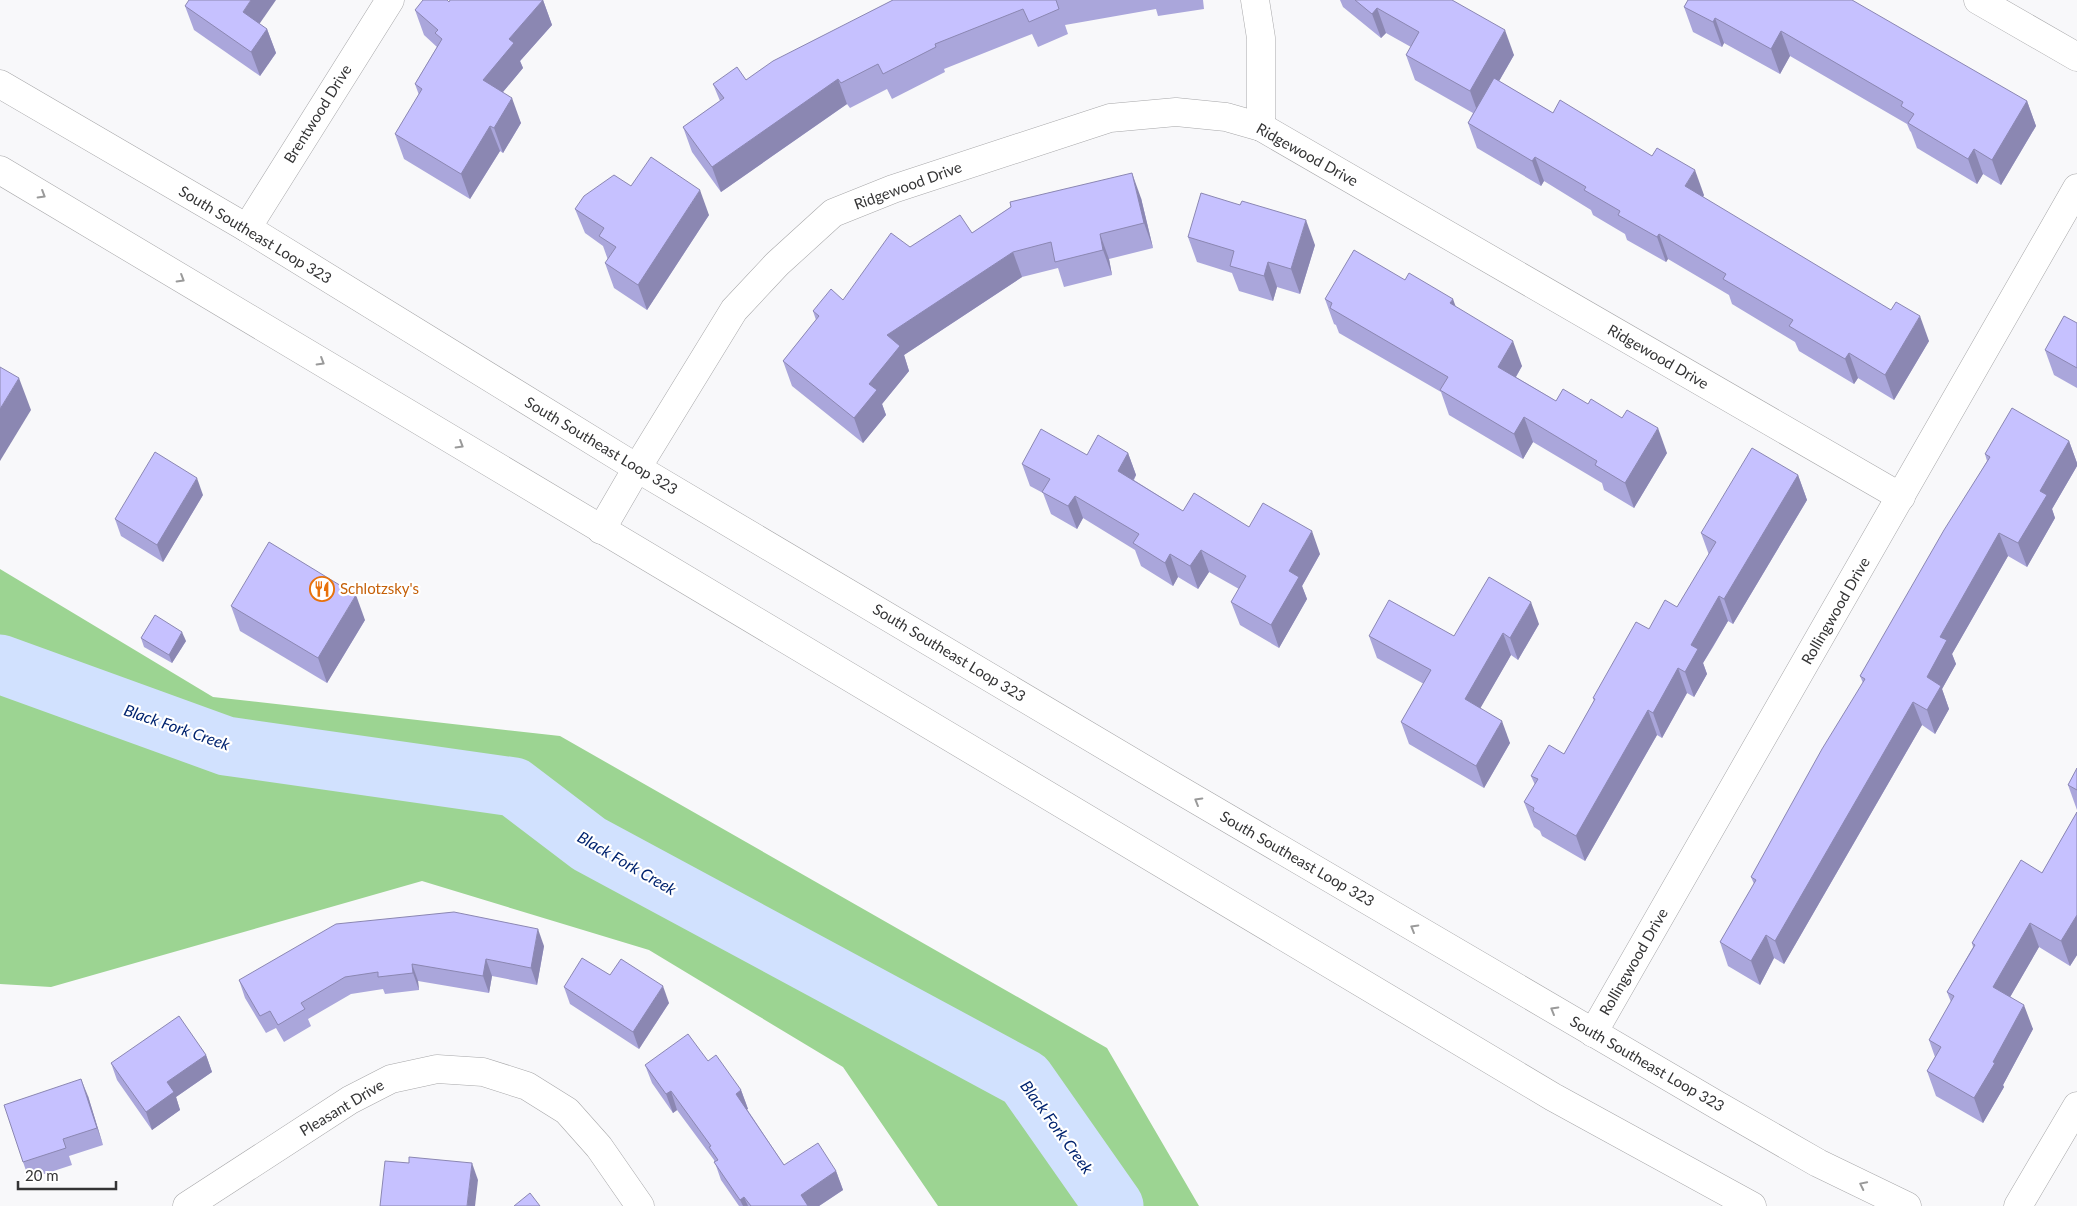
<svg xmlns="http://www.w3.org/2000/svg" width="2077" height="1206" viewBox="0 0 2077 1206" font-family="Lato,sans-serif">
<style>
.forest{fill:#9cd492}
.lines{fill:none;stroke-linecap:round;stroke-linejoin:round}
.river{stroke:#d1e1fe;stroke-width:59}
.minor-casing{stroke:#a7a7a9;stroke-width:29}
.trunk-casing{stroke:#a7a7a9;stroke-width:29}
.minor{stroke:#fff;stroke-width:28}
.trunk{stroke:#fff;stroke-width:28}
.wall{fill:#aaa6db}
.shaded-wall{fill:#8b87b2}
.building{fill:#c6c1ff;stroke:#8b87b2}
.oneway{stroke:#9a9a9a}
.labels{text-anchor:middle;stroke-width:4.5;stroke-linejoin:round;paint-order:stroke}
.street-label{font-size:15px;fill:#343435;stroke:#fff}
.food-label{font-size:15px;fill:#c56008;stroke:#fff;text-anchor:start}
.water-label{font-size:16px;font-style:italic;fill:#00236f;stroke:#fff}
</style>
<rect width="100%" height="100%" fill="#f8f8fa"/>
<polygon class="forest" points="0,569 213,697 560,736 1107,1048 1199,1206 938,1206 843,1067 649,950 422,881 51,987 0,984"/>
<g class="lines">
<polyline class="river" points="0,664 226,746 514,787 589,844 1025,1079 1114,1206"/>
<defs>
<g id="minor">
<polyline points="1255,0 1261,38 1261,127"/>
<polyline points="1978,0 2077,57"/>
<polyline points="247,228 390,0"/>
<polyline points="601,530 637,468 734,310 777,264 833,213 893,189 1110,118 1176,112 1226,117 1261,127 1901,497"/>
<polyline points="1593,1033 2077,188"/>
<polyline points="187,1206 350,1100 391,1079 437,1069 483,1072 527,1086 567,1111 599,1147 640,1206"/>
<polyline points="2018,1206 2077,1106"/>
</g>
<g id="trunk">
<polyline points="0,84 247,228 637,468 1166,782 1717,1105 1818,1163 1907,1206"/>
<polyline points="0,170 1553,1097 1752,1206"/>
</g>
</defs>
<use href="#minor" class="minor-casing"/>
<use href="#trunk" class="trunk-casing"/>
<use href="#minor" class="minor"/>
<use href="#trunk" class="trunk"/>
</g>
<g class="wall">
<polygon points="543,0 552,25 520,61 523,68 503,92 521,123 503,153 500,151 470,199 404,159 395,134 419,95 415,84 437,47 424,35 415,10"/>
<polygon points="893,0 1203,0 1204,9 1158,16 1156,9 1065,25 1068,34 1038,47 1032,34 944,69 945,72 892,99 887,89 850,108 847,104 721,192 692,152 683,127 720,101 713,84 746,80"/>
<polygon points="1340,0 1452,0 1514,55 1499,81 1553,113 1704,195 1703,197 1929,341 1894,400 1858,378 1854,384 1799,351 1795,342 1732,304 1729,295 1668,259 1666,262 1627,240 1625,234 1593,215 1591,210 1544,181 1541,186 1477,148 1468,123 1473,113 1415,80 1406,55 1411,47 1386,33 1381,38 1343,7"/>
<polygon points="1688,0 2027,101 2036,126 2001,185 1983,174 1977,184 1917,148 1911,132 1910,131 1907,124 1790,56 1780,74 1724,43 1722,47 1693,32 1684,7"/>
<polygon points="185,6 260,24 267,29 276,53 260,76 194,30"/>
<polygon points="631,186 709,215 647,310 614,288 605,263 608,260 603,246 585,233 575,209"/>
<polygon points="1141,198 1153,248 1109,259 1112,275 1064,287 1058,268 1022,277 904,355 909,371 882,404 886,415 863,443 792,386 783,361 816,320 813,311 843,300 910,247 972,233 1011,207"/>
<polygon points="1188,237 1315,245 1300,294 1277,287 1273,301 1239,291 1232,273 1197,262"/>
<polygon points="1405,280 1456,307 1522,366 1516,377 1556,401 1667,453 1634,508 1604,490 1602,483 1533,442 1523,459 1449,415 1441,392 1339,333 1336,325 1334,324 1325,299"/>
<polygon points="2077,323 2077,388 2054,375 2045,350"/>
<polygon points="2069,441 2077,463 2077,466 2052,509 2055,518 2027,567 2008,556 1952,654 1956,664 1942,689 1949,709 1935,734 1922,725 1784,964 1774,958 1760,985 1728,966 1720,942 1754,884 1751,877 1863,683 1860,676 1987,461 1985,454"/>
<polygon points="1128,453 1136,475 1134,480 1183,511 1249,527 1320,554 1302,586 1307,599 1279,648 1240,625 1231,602 1239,589 1209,572 1198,589 1178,577 1173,586 1141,566 1135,550 1083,518 1077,529 1051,514 1043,493 1030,486 1022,464 1087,455"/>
<polygon points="1798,475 1807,500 1733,624 1728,621 1713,647 1703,663 1707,674 1694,697 1687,693 1662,738 1657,735 1585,861 1542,836 1540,831 1534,827 1524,802 1535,785 1531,776 1564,754 1594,701 1593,698 1649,629 1677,607 1709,555 1701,533"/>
<polygon points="203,495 163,562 121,536 115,519"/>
<polygon points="231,606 365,620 327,683 240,631"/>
<polygon points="1539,624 1518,660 1511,655 1480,708 1510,743 1484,788 1409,744 1401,722 1424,684 1377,658 1369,636 1454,636"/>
<polygon points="141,638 186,641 172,663 144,647"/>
<polygon points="2077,768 2077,810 2068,785"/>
<polygon points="2077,812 2077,955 2070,966 2039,947 2010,997 2033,1029 2003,1085 2004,1087 1983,1123 1936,1096 1927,1071 1935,1057 1929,1040 1951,1002 1947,992 1973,947 1972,943 2042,873"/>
<polygon points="544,946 537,985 492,976 489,993 418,981 419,990 385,994 383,989 351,994 308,1019 311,1026 284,1042 276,1028 266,1033 245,998 239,980"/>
<polygon points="610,975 669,1003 639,1049 570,1004 564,987"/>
<polygon points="206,1055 212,1072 176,1097 180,1110 152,1130 117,1080 111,1063"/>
<polygon points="708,1061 741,1090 748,1109 747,1109 784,1165 836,1171 843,1190 819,1206 739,1206 721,1180 714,1160 677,1110 673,1113 652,1083 645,1065"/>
<polygon points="88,1096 103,1145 69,1156 72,1165 29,1179 23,1162"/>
</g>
<g class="shaded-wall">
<polygon points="251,0 276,0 251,36 243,12"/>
<polygon points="543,0 552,25 520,61 523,68 492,105 483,80 509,39"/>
<polygon points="1377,8 1386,33 1381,38 1372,14"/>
<polygon points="1715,18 1724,43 1722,47 1713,22"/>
<polygon points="267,29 276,53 260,76 251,52"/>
<polygon points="1505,30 1514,55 1479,116 1470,91"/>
<polygon points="1781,31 1790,56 1780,74 1771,49"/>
<polygon points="838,79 847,104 721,192 712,167"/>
<polygon points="512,98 521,123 503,153 494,128"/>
<polygon points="2027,101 2036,126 2001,185 1992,160"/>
<polygon points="490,126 500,151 470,199 461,174"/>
<polygon points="1974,149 1983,174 1977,184 1968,159"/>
<polygon points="1535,157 1544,181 1541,186 1532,161"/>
<polygon points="1695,170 1704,195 1694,211 1685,186"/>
<polygon points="1132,173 1141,198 1153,248 1144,223"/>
<polygon points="700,190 709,215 647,310 638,285"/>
<polygon points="1306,220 1315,245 1300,294 1291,269"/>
<polygon points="1100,234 1109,259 1112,275 1103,250"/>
<polygon points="1659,234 1668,259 1666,262 1657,237"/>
<polygon points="1013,252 1022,277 904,355 909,371 882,404 886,415 863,443 854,418 869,384 887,335"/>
<polygon points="1268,262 1277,287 1273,301 1264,276"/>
<polygon points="1453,299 1462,324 1450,303"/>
<polygon points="1920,316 1929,341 1894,400 1885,375"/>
<polygon points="1513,341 1522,366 1507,392 1498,367"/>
<polygon points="1849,353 1858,378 1854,384 1845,359"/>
<polygon points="19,378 31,410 0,461 0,409"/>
<polygon points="1524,417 1533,442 1523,459 1514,434"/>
<polygon points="1658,428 1667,453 1634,508 1625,483"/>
<polygon points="2069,441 2077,463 2077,466 2052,509 2055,518 2027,567 2018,543 2040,491"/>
<polygon points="1128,453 1136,475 1126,493 1118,471"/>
<polygon points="1798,475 1807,500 1733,624 1724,599"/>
<polygon points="197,478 203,495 163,562 157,545"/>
<polygon points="1075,496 1083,518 1077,529 1068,506"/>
<polygon points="1312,531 1320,554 1302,586 1307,599 1279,648 1271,625 1289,571"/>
<polygon points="1999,533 2008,556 1952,654 1956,664 1942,689 1949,709 1935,734 1927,710 1927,677 1940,637"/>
<polygon points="1201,550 1209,572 1198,589 1190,566"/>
<polygon points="1170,554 1178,577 1173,586 1165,563"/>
<polygon points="356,595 365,620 327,683 318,658"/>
<polygon points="1719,596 1728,621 1703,663 1707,674 1694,697 1685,672 1691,645"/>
<polygon points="1531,602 1539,624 1518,660 1510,638"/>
<polygon points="182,632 186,641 172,663 169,655"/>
<polygon points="1503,633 1511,655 1473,721 1465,699"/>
<polygon points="1678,668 1687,693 1662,738 1653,713"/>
<polygon points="1913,702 1922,725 1784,964 1775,941"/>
<polygon points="1648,710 1657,735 1585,861 1576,836"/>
<polygon points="1502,721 1510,743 1484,788 1476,766"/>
<polygon points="2077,915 2077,955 2070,966 2061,941"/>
<polygon points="2030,923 2039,947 2002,1011 1993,987"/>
<polygon points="538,929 544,946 537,985 531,968"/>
<polygon points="1766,935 1774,958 1760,985 1751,961"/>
<polygon points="486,959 492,976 489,993 483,976"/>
<polygon points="412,964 418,981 419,990 413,973"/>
<polygon points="663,986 669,1003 639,1049 633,1032"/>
<polygon points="2024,1005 2033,1029 2003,1085 2004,1087 1983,1123 1974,1098 1993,1062"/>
<polygon points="206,1055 212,1072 176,1097 180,1110 152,1130 146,1112 167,1082"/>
<polygon points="81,1079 88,1096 103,1145 97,1128"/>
<polygon points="741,1090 748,1109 743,1112 736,1094"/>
<polygon points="671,1091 677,1110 673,1113 666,1094"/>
<polygon points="472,1163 478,1180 475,1206 467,1206"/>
<polygon points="836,1171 843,1190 819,1206 805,1206 801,1195"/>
<polygon points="744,1197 748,1206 743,1206 740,1200"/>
</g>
<g class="building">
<polygon points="189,0 251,0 243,12 267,29 251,52 185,6"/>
<polygon points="423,0 447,0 449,2 450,0 543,0 509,39 514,43 483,80 512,98 494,128 490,126 461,174 395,134 422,89 415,84 442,39 435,33 438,30 415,10"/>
<polygon points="893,0 1056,0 1059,9 1029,22 1023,9 935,44 936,47 883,74 878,64 841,83 838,79 712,167 683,127 724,98 713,84 737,67 746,80 773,61"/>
<polygon points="1355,0 1452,0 1505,30 1470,91 1406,55 1419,32 1377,8 1372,14"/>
<polygon points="1688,0 1852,0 2027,101 1992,160 1974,149 1968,159 1908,123 1914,114 1901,106 1903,102 1781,31 1771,49 1715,18 1713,22 1684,7"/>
<polygon points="1494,78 1553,113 1560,100 1652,156 1657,148 1695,170 1685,186 1891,310 1896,302 1920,316 1885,375 1849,353 1845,359 1789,326 1793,320 1723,279 1726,274 1659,234 1657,237 1618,215 1620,211 1584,190 1586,187 1535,157 1532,161 1468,123"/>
<polygon points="651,157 700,190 638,285 605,263 616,247 599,236 604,228 575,209 584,196 614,175 631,186"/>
<polygon points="1132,173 1144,223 1100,234 1103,250 1055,262 1051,242 1013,252 887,335 900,346 869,384 877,390 854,418 783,361 819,316 813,311 831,289 843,300 891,233 910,247 960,215 972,233 1011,207 1010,202"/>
<polygon points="1201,193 1240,205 1242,201 1306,220 1291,269 1268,262 1264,276 1230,266 1234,251 1188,237"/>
<polygon points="1354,250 1405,280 1409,273 1453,299 1450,303 1513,341 1498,367 1556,401 1563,389 1588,404 1591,399 1622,418 1627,410 1658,428 1625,483 1595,465 1597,461 1524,417 1514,434 1440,390 1448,377 1330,308 1332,303 1325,299"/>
<polygon points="2064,316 2077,323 2077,368 2045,350"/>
<polygon points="0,367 19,378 0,409"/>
<polygon points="2012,408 2069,441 2040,491 2047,495 2018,543 1999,533 1940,637 1947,640 1927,677 1941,686 1927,710 1913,702 1775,941 1766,935 1751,961 1720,942 1756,880 1751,877 1822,749 1865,679 1860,676 1944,530 1990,457 1985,454"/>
<polygon points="1041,429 1087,455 1098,435 1128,453 1118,471 1183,511 1194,493 1249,527 1263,503 1312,531 1289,571 1299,577 1271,625 1231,602 1246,576 1201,550 1190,566 1170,554 1165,563 1133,543 1139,534 1075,496 1068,506 1042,492 1050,479 1022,464"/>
<polygon points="1752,448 1798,475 1724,599 1719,596 1704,622 1691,645 1698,649 1685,672 1678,668 1653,713 1648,710 1576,836 1533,811 1534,808 1524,802 1538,779 1531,776 1549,745 1564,754 1595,699 1593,698 1636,622 1649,629 1665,600 1677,607 1716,542 1701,533"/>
<polygon points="155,452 197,478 157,545 115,519"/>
<polygon points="269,542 356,595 318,658 231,606"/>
<polygon points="1489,577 1531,602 1510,638 1503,633 1465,699 1502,721 1476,766 1401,722 1431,670 1369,636 1389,600 1454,636"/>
<polygon points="155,615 182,632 169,655 141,638"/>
<polygon points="2077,768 2077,790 2068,785"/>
<polygon points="2077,812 2077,915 2061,941 2030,923 1993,987 2024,1005 1993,1062 1995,1063 1974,1098 1927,1071 1941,1047 1929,1040 1954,996 1947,992 1975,945 1972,943 2021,860 2042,873"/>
<polygon points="454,912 538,929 531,968 486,959 483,976 412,964 413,973 378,977 378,972 345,977 301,1003 305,1009 278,1025 270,1011 260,1016 239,980 336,924"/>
<polygon points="582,958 610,975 621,959 663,986 633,1032 564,987"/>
<polygon points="179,1016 206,1055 167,1082 174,1092 146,1112 111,1063"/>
<polygon points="688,1034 708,1061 716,1055 741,1090 736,1094 784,1165 818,1143 836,1171 801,1195 808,1206 751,1206 744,1197 740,1200 714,1162 718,1160 709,1147 711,1146 671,1091 666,1094 645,1065"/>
<polygon points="81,1079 97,1128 63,1139 66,1148 23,1162 4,1105"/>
<polygon points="409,1157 472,1163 467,1206 380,1206 385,1161 409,1163"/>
<polygon points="530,1193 540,1206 514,1206"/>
</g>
<defs><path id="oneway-chevron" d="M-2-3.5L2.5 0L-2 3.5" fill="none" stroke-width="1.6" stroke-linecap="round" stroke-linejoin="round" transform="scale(1.25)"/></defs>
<g class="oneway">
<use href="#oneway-chevron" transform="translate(42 195) rotate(31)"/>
<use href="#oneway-chevron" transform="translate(181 279) rotate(31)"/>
<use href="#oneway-chevron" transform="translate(321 362) rotate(31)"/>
<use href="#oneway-chevron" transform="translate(460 445) rotate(31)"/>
<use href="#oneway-chevron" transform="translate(1198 801) rotate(-150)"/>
<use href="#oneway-chevron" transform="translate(1414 928) rotate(-150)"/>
<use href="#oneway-chevron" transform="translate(1554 1010) rotate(-150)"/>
<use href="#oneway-chevron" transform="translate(1863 1185) rotate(-154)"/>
</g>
<defs>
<symbol id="restaurant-ring" viewBox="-11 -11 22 22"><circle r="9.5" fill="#fff" stroke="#e8710a" stroke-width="1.5"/><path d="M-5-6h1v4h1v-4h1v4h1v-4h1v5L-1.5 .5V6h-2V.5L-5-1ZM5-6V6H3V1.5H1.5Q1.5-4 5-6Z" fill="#e8710a"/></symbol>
</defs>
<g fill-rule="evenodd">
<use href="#restaurant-ring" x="308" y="575" width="28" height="28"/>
</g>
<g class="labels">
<g class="street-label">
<text transform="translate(318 114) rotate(-58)" y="5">Brentwood Drive</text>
<text transform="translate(1307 155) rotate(29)" y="5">Ridgewood Drive</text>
<text transform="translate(908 186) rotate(-20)" y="5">Ridgewood Drive</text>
<text transform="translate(255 235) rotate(31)" y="5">South Southeast Loop 323</text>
<text transform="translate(1658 357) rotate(30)" y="5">Ridgewood Drive</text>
<text transform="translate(601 446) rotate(31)" y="5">South Southeast Loop 323</text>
<text transform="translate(1836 611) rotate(-60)" y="5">Rollingwood Drive</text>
<text transform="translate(949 653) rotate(31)" y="5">South Southeast Loop 323</text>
<text transform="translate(1297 859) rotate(30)" y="5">South Southeast Loop 323</text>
<text transform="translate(1634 962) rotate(-60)" y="5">Rollingwood Drive</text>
<text transform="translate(1647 1064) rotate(30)" y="5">South Southeast Loop 323</text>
<text transform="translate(342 1108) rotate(-31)" y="5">Pleasant Drive</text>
</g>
<g class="food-label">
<text x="340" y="594">Schlotzsky's</text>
</g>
<g class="water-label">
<text transform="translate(177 727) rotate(19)" y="6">Black Fork Creek</text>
<text transform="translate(627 863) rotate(30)" y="6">Black Fork Creek</text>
<text transform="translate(1057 1127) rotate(54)" y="6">Black Fork Creek</text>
</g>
</g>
<path d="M18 1181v8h98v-8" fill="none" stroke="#343435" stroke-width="2.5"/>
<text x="25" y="1181" font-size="15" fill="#343435" stroke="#ffffff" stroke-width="4" paint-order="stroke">20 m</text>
</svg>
